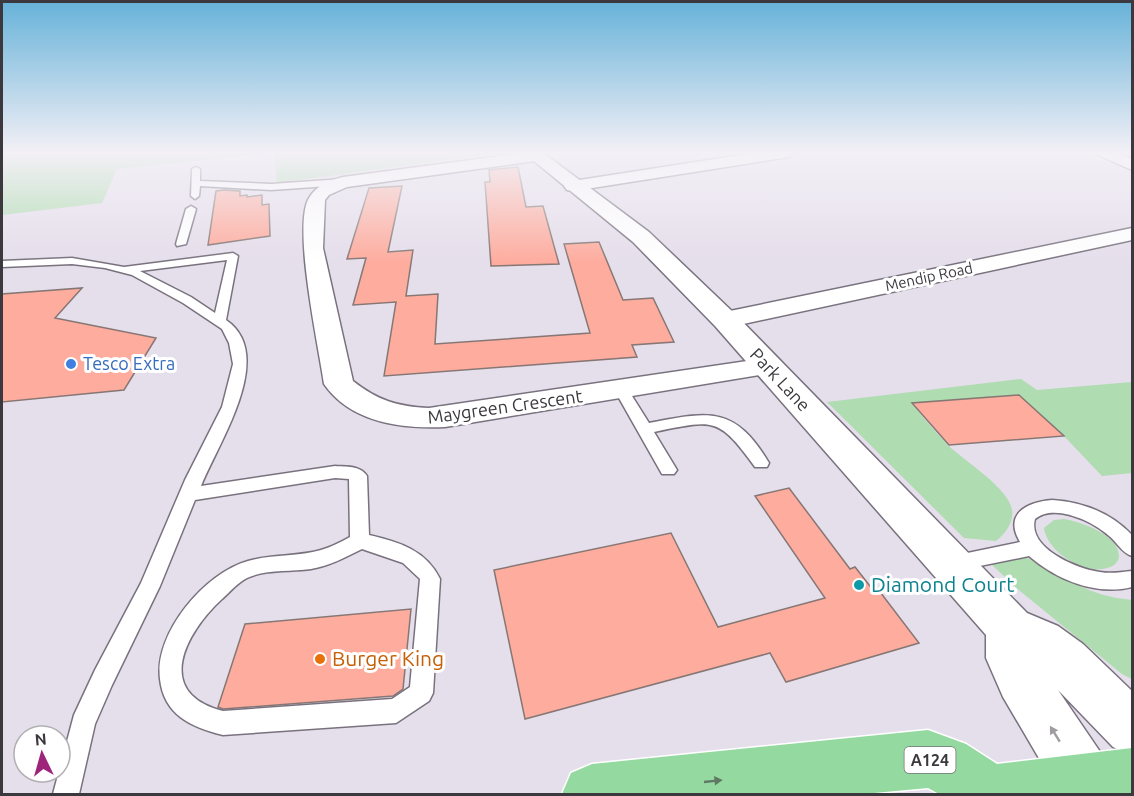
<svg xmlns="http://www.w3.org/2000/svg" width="1134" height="796" viewBox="0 0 1134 796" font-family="Ubuntu,sans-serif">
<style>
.green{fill:#afdcb0}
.building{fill:#feac9e;stroke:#867774;stroke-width:1.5}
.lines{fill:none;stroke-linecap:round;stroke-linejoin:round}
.lane-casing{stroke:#79727e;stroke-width:3}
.street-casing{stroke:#79727e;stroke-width:3}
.secondary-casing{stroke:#79727e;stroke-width:3}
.primary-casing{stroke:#fff;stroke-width:3}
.lane{fill:#fff;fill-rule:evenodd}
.street{fill:#fff;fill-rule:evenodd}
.secondary{fill:#fff;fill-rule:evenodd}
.primary{fill:#94d9a0;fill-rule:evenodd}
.oneway{fill:#9e9c9e}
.oneway2{fill:#5f7965}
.shop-dot{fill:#3f7fe0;stroke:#fff;stroke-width:2}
.culture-dot{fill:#0f9aa8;stroke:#fff;stroke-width:2}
.food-dot{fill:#e8710a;stroke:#fff;stroke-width:2}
.labels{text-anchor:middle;stroke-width:6;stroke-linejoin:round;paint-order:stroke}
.far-street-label{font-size:15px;fill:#3c393e;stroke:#fff}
.shield{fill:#fff;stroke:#767478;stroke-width:1.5}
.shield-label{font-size:16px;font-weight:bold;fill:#3c393e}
.shop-label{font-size:18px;fill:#366cbe;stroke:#fff;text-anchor:start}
.street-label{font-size:18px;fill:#3c393e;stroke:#fff}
.near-culture-label{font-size:21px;fill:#0d838f;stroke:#fff;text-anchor:start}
.near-food-label{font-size:21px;fill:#c56008;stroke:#fff;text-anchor:start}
</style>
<rect width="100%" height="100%" fill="#e5deeb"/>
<g class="green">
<polygon points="2,152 505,152 277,183 274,153 117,169 102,203 2,215"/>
<path d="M1021,379L1037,390L1132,382V473L1102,476L1064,436L1019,395L912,403C922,417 936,432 948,445C964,461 1009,488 1012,510C1014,522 1005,534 996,541L964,538L827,402Z"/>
<path d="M1064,519C1081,522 1120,535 1119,557C1118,562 1114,566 1110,567C1086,577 1047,552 1044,528L1054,520Z"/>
<path d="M1026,558C1044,561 1057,574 1073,582C1092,593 1111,598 1132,600V679L1122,674L1020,591L991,564Z"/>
</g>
<g class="building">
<polygon points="518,167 526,207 543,206 559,264 491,266 485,182 490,182 489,170"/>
<polygon points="402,186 388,252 413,250 406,296 438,294 435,344 590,333 564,244 599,242 623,300 653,298 674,342 632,345 637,357 384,376 396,302 353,305 366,258 347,259 369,188"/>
<polygon points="224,190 240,191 240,196 247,195 247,197 262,195 262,205 269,204 270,236 208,245 216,191"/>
<polygon points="82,288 55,318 156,338 124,390 2,402 2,294"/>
<polygon points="1019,395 1064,436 949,445 912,403"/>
<polygon points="789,488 850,569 855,567 870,586 874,584 919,643 786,682 770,653 525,719 494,570 671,533 718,627 825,598 755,496"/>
<polygon points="411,609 403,689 393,696 223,709 218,707 245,624"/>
</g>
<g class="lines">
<defs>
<g id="lane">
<polygon points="196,167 200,169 200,181 271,184 343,179 347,182 343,185 271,190 200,186 199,196 195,199 191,196 192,169"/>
<polygon points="191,206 196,209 186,244 177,246 176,244 186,209"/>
<path d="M233,253L238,256L226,320C278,355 217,445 201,486L335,466C346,467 360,465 367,476L369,535C399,542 426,550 440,579L433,693L429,701L396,723L223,735C191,727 164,715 160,679C154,633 205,573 248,561C272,554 297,557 321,550C331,547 341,542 350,537L349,479L335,478L195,500L160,586L112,685L95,724L79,794H53L74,715L95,670L141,583L185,480L222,407L233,364L229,343L222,329L183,303L132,275L105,268L72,264L2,267V261L72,258L124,267ZM227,260L215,313L191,297L140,271ZM362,549L403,563L420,579L410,687L392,699L223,711C153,693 185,633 222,599C230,592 237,583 247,578C266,569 290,572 311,569C329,566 346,557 362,549Z"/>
<path d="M622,387L627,388L649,423C708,412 734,404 769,463L767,467H755C718,416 714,420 654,432L677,470L674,474H662L615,391Z"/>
<path d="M1052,500C1083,502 1111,513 1132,535V556C1122,553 1117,542 1108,535C1092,521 1054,503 1035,519C1027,548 1077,569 1100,572C1111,574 1121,572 1132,571V587C1096,596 1057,580 1029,556L955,571L948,569L945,563L948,557L1020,542C1003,513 1028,502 1052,500Z"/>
</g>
<g id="street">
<path d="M530,152L540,153L543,156L535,161L347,187L329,195L325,200L323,248L353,381C377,400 398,407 429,408L768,358L778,360L782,366L778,372L445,427C402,429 351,423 324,384C319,348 292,226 309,198C316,186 330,180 343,177Z"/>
<polygon points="760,152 797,152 789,157 573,191 567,190 564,186 567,182 573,181"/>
<polygon points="1095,152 1116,152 1132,159 1132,170 1098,155"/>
<polygon points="1132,228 1132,240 725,328 716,325 712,320 716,315 725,312"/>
</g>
<polygon id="secondary" points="523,152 542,152 649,232 735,314 1027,613 1058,626 1083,644 1132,691 1132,756 1113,747 1058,690 1107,762 1115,783 1111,794 1060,794 1003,697 986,658 986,635 715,326 633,242"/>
<polygon id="primary" points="928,730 966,744 997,764 1132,748 1132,794 939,794 928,788 863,794 562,794 571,773 592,764"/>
</defs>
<use href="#lane" class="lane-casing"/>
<use href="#street" class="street-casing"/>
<use href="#secondary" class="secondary-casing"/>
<use href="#primary" class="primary-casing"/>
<use href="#lane" class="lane"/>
<use href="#street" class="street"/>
<use href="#secondary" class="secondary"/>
<use href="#primary" class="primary"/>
</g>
<defs><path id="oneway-solid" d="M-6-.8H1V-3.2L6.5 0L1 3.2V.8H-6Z" transform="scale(1.5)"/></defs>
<use class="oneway" href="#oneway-solid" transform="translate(1055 734) rotate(-122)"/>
<use class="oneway2" href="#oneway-solid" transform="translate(713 781) rotate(-6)"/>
<linearGradient id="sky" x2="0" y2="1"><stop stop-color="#66b2d9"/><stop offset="0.58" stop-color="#f3f0f6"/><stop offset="1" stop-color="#f3f0f6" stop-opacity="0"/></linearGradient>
<rect width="1134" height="263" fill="url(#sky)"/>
<circle class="shop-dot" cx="71" cy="364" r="6"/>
<circle class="culture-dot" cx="859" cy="585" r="6"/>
<circle class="food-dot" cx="320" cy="659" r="6"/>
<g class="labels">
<g class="far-street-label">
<text transform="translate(929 277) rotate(-12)" y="5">Mendip Road</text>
</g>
<rect class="shield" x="904.5" y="747" width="51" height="26" rx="4.5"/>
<g class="shield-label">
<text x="930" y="766">A124</text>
</g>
<g class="shop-label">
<text x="83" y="370">Tesco Extra</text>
</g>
<g class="street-label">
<text transform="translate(780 380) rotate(47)" y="6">Park Lane</text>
<text transform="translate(505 407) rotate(-8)" y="6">Maygreen Crescent</text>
</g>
<g class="near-culture-label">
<text x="871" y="592">Diamond Court</text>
</g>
<g class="near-food-label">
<text x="332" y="666">Burger King</text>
</g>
</g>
<rect width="1134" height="796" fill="none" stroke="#3c393e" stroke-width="6"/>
<g transform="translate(42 754) rotate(355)"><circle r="28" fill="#ffffff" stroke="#b1b0b2" stroke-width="1.5"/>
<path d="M0-4.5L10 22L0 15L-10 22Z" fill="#9e237a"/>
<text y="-9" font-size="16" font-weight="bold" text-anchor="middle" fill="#3c393e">N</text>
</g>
</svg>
